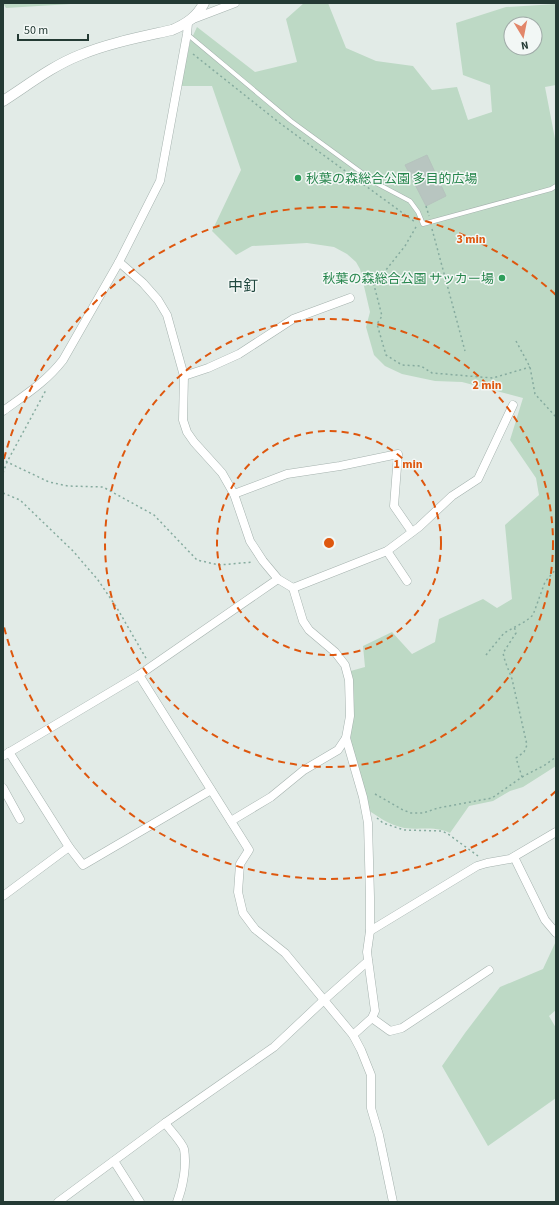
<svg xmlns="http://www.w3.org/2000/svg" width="559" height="1205" viewBox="0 0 559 1205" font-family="'Source Sans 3','Noto Sans JP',sans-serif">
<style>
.green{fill:#bdd9c5;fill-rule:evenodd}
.building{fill:#b8c5c0;stroke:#b5c3bd}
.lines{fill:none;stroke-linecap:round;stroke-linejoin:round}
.service-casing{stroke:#a5b2ae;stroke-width:5}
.minor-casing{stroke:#a5b2ae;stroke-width:9}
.tertiary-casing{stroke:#a5b2ae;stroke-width:11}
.path{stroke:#86ab9f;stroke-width:1.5;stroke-dasharray:2 3;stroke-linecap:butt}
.service{stroke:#fff;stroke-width:4}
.minor{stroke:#fff;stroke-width:8}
.tertiary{stroke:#fff;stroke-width:10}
.ring{fill:none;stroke:#de570e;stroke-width:2;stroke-dasharray:7 5}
.leisure-dot{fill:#2e9e5b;stroke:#f2f7f5;stroke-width:1.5}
.labels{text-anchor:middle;stroke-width:3;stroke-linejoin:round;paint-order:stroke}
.leisure-label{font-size:13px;fill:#27864d;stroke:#f2f7f5;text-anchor:start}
.quarter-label{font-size:15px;fill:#224940;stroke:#f2f7f5}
.centre{fill:#de570e;stroke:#f2f7f5;stroke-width:2}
.ring-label{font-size:12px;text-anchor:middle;font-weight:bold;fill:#de570e;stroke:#f2f7f5;stroke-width:3;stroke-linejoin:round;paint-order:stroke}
</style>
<rect width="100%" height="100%" fill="#e2ebe7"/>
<g class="green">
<polygon points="3,3 87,3 6,8"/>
<path d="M304,3H328L346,48L376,61L413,66L432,90L457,87L468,120L492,112L490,85L463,75L456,23L506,7L556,4V85L545,87L556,144V766L523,787L510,791L493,801L469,806L450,833C435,826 420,830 404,828C389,825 377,816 365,808L348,746L347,672L365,667L363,646L392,632L412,654L435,642L439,619L483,599L497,608L512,599L505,525L539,495L536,478L510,440L523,398L462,382L435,381L402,374L385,366L374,355L366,327L370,312L360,269L356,262L347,254L334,247L307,243L252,246L236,255L212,231L241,170L212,86H181L190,42L197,27L255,72L297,62L286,19ZM511,24H535V48H511Z"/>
<polygon points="556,941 556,1010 549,1016 556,1028 556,1098 488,1146 442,1066 465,1033 500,987 543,969"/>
</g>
<polygon class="building" points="427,155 446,196 426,206 405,165"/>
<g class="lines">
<defs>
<polyline id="service" points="187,34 291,121 376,183 410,201 418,212 423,224 551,189 556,186"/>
<g id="minor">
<polyline points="193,19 235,3"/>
<polyline points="119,262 143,283 158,300 167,315 184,376 183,420 187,432 194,442 222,473 234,494 250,541 263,561 278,579 293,588 303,621 309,630 335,652 345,665 349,680 350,716 346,738 363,797 368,823 370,897 370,931 367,952 375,1011 372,1018 353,1035"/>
<polyline points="184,376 208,368 239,354 293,319 350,298"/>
<path d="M3,411C25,395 46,382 63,360L119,262L160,181L187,34L188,23"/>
<polyline points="234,494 287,474 340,466 398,454 394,506 412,532"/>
<polyline points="387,551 407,581"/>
<polyline points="293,588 387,551 419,527 452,496 478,479 513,405"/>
<polyline points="139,675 249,850 240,864 238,892 243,913 255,929 285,953 353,1035 361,1050 371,1075 371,1108 379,1135 393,1202"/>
<polyline points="9,752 69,847 83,865 211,790"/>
<polyline points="3,756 139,675 278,579"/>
<polyline points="3,788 20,819"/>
<polyline points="231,821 271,797 304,770 338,750 346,738"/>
<polyline points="514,857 545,920 556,933"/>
<polyline points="3,896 69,847"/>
<polyline points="370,931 477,866 487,863 510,859 556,832"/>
<polyline points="372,1018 390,1031 402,1028 489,970"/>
<path d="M165,1123C170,1130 182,1142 184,1149C187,1165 183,1187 177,1202"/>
<polyline points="114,1161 140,1202"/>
<polyline points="58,1202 165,1123 274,1047 324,1000 368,961"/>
</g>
<path id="tertiary" d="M3,101C28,85 52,66 80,55C109,43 141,37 172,30C186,24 197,17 204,3"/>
</defs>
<use href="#service" class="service-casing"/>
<use href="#minor" class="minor-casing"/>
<use href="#tertiary" class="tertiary-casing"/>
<g class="path">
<polyline points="193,54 281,124 415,222"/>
<polyline points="426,206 429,216"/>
<polyline points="416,227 405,246 374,285 382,316 377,324 386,355 402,365 421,366 432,373 493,378 530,367"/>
<polyline points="432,229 465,351"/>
<polyline points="516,341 530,367 535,394 556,417"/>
<polyline points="3,457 7,462 49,482 68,486 103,487 154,515 197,560 219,565 253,562"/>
<polyline points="3,473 7,462 46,390"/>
<polyline points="3,493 20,500 73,551 98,580 117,608 147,660"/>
<polyline points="486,655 504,633 526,621 533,615 545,582 556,569"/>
<polyline points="522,777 545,765 556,757"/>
<polyline points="375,794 403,810 411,813 423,813 438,808 492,798 522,777 516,758 524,752 527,745 512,679 505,661 503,653 516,633 514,626"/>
<polyline points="377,818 383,823 404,830 442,831 448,834 478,856"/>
</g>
<use href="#service" class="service"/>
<use href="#minor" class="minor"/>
<use href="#tertiary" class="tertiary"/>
</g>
<g class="ring">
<circle cx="329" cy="543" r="112"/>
<circle cx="329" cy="543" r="224"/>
<path d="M556 791A336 336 0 0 1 4 627M4 459A336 336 0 0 1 556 295"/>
</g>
<g class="leisure-dot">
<circle cx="298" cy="178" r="4"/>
<circle cx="502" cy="278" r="4"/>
</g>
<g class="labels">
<g class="leisure-label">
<text x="306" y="183">秋葉の森総合公園 多目的広場</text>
<text x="494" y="283" text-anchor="end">秋葉の森総合公園 サッカー場</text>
</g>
<g class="quarter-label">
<text x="243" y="291">中釘</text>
</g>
</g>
<circle cx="329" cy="543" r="6" class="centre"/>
<g class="ring-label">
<text x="471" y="243">3 min</text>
<text x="487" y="389">2 min</text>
<text x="408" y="468">1 min</text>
</g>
<rect width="559" height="1205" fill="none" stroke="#243a34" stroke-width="8"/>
<g transform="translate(523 36) rotate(170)"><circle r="19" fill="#f2f7f5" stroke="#a0aba8"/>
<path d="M0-3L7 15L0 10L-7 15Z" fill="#e28669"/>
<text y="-6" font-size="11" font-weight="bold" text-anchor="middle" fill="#243a34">N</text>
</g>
<path d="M18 34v6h70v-6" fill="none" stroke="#243a34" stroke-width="2"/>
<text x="24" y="34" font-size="12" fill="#243a34" stroke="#f2f7f5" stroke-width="3" paint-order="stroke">50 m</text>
</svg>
